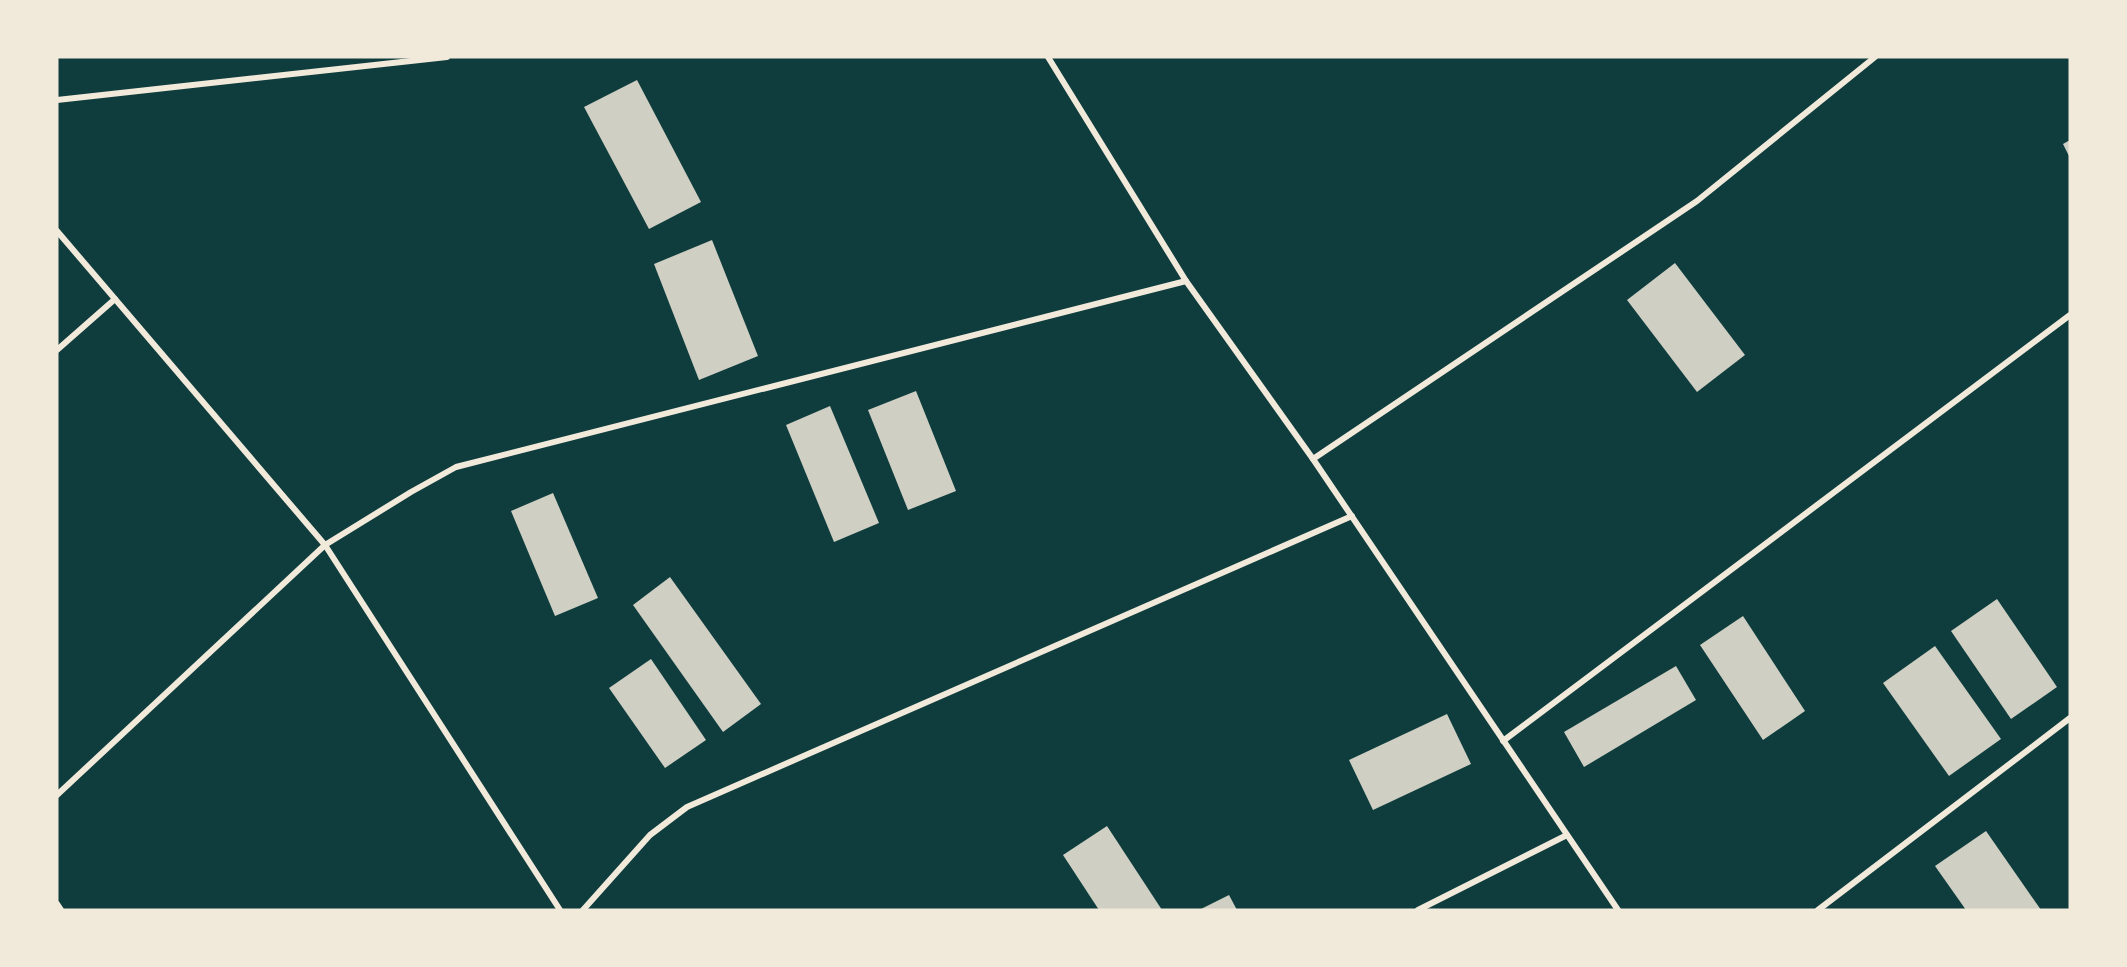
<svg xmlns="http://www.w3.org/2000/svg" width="2127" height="967" viewBox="0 0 2127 967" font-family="'Asap Condensed',sans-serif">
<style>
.building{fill:#cfcfc3}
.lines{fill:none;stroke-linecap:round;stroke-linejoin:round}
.minor{stroke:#f1e9da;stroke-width:6}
</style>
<rect width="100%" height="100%" fill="#0f3d3e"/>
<g class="building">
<polygon points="637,80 701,202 649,229 584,107"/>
<polygon points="2070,140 2070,158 2063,144"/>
<polygon points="712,240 758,356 699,380 654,264"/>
<polygon points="1675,263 1745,355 1697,392 1627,300"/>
<polygon points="916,391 956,491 908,510 868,410"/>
<polygon points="830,406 879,523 834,542 786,425"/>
<polygon points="553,493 598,598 555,616 511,511"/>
<polygon points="670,577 761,704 723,732 633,605"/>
<polygon points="1997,599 2057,687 2011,719 1951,631"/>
<polygon points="1743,616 1805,711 1763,740 1700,645"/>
<polygon points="1935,646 2001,739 1949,776 1883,683"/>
<polygon points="651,659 706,740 665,768 609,688"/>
<polygon points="1676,666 1696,700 1584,767 1564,732"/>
<polygon points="1447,714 1471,764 1373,810 1349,760"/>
<polygon points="1107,826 1162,910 1099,910 1063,855"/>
<polygon points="1986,831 2041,910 1966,910 1935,866"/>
<polygon points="1229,895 1237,910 1199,910"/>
</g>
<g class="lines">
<g class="minor">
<polyline points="1048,57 1186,281 1313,459 1618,910"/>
<polyline points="57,100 447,57"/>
<polyline points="57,231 325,545 560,910"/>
<polyline points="57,350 115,299"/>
<polyline points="1313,459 1697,201 1875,57"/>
<polyline points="1503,741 2070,315"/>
<polyline points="57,795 325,545 411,492 456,467 1186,281"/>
<polyline points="57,904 61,910"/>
<polyline points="583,910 650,835 687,807 1352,516"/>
<polyline points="1418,910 1567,835"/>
<polyline points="1818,910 2070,718"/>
</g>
</g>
<rect width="2127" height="967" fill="none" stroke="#f1e9da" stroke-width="117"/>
</svg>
